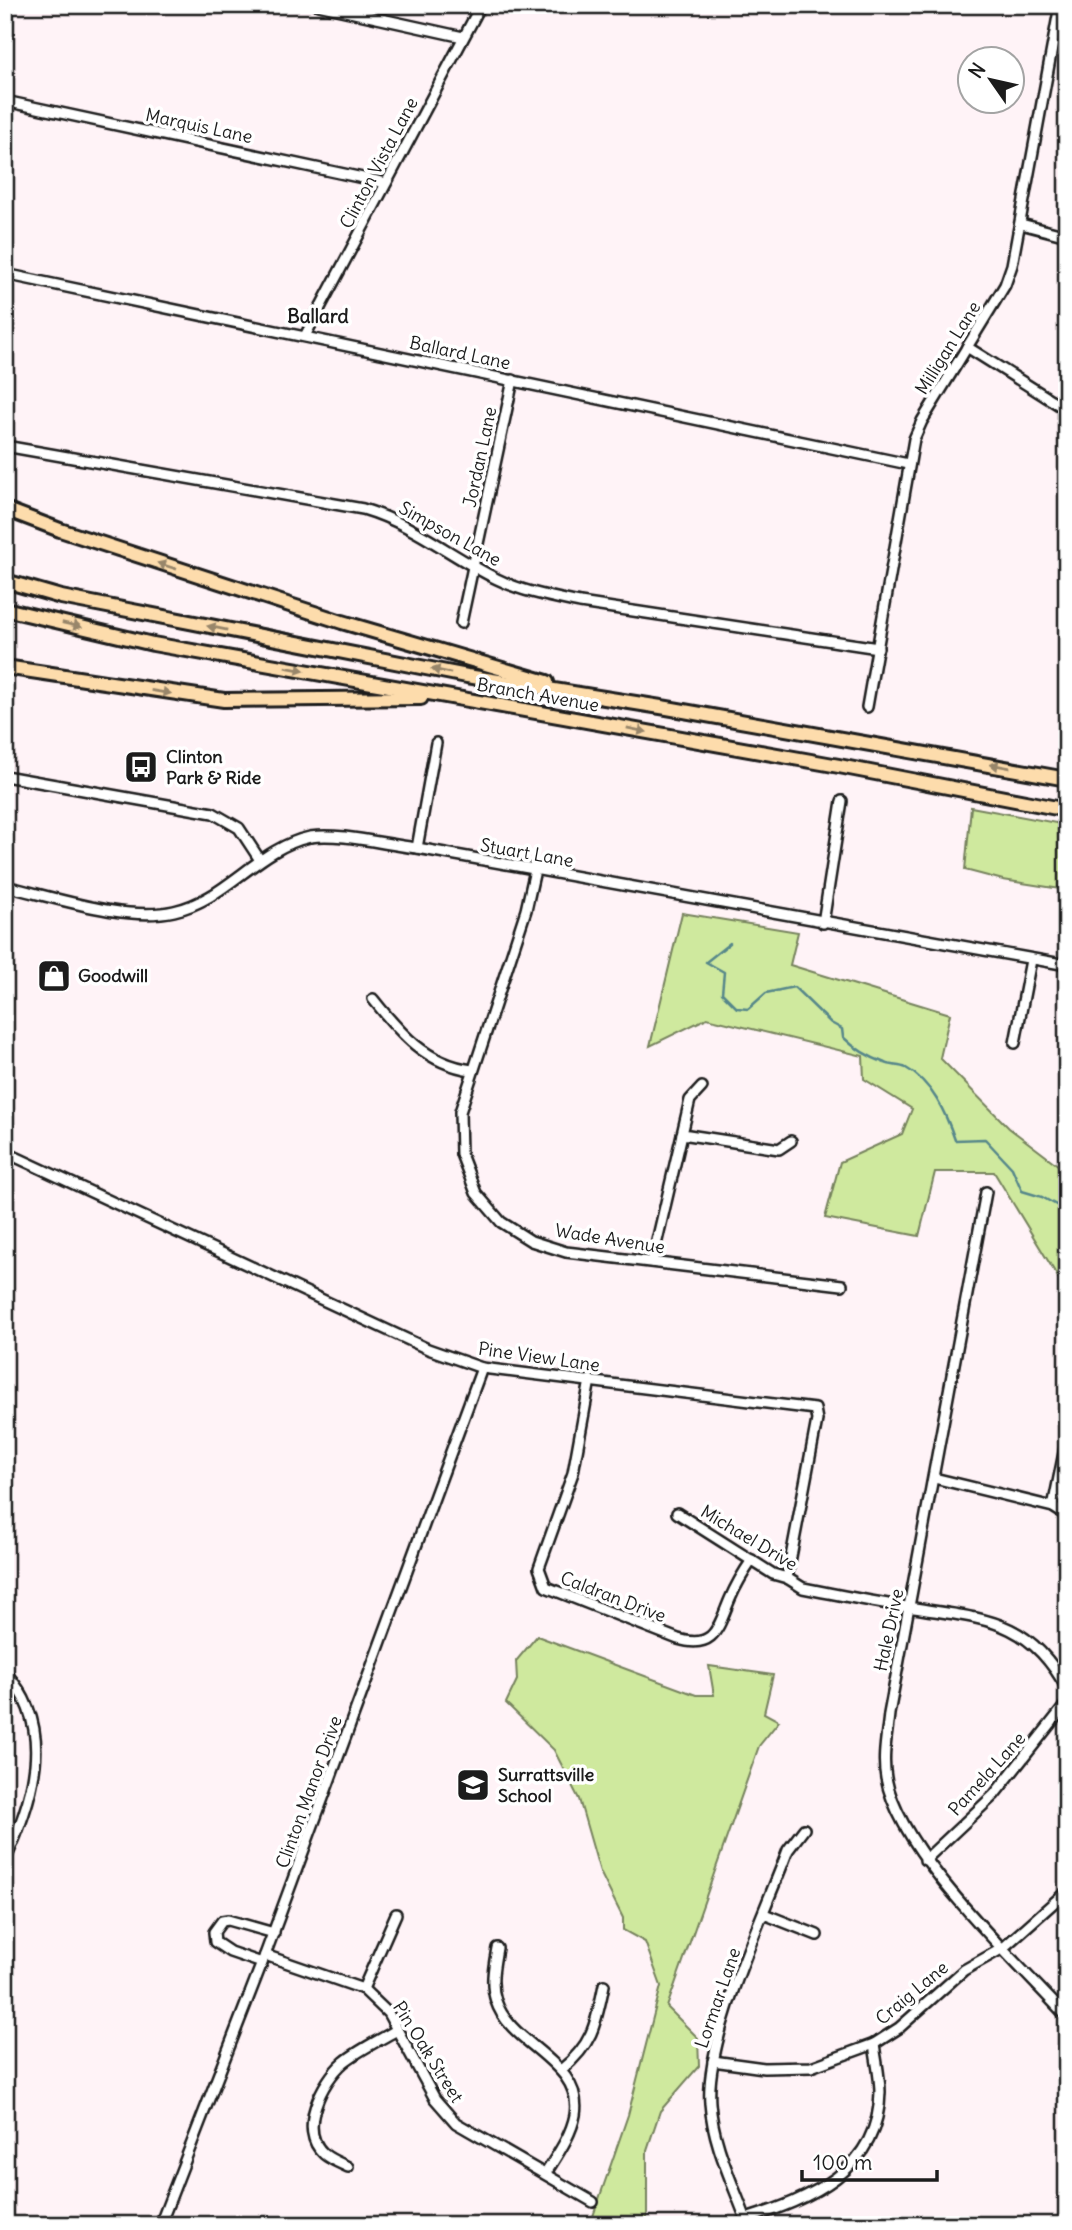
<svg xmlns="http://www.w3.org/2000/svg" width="1072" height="2230" viewBox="0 0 1072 2230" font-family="Delius,sans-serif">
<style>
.green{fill:#cfe99e;stroke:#76825d;stroke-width:2}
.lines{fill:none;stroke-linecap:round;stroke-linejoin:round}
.stream{stroke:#56878a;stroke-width:2.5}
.minor-casing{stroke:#1c1c1c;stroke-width:14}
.highway-casing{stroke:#1c1c1c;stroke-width:18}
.minor{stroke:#fff;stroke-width:9}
.highway{stroke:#fddcac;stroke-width:12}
.oneway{fill:#98866b}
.labels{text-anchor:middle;stroke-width:7;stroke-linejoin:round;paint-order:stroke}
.street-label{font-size:18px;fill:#1c1c1c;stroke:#fff}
.poi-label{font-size:18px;font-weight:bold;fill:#1c1c1c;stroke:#fff;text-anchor:start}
.neighbourhood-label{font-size:19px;font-weight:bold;fill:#1c1c1c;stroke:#fff}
</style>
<rect width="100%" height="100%" fill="#fff3f7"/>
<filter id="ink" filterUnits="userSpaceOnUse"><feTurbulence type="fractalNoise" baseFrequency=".0143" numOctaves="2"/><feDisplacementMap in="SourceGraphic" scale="14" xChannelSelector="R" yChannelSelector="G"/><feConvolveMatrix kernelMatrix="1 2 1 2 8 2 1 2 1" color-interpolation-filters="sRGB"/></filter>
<g filter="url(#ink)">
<g class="green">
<polygon points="971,807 1067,825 1067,890 1003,880 965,870"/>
<polygon points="682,913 798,932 790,965 950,1014 940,1058 1009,1128 1067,1172 1067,1292 994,1172 935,1172 919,1236 825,1218 840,1162 902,1134 912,1109 864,1079 863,1056 707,1018 650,1046"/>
<polygon points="537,1636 696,1695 714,1695 709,1666 773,1675 764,1713 779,1721 759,1746 667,2007 698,2038 699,2066 660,2111 647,2150 647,2217 645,2225 590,2225 628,2115 661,1986 645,1942 623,1930 623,1918 600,1872 579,1799 554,1750 506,1703 517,1680 516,1661"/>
</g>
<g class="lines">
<path class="stream" d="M730,943L706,962L724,972L722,993L737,1008L748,1009L766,993L794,987L831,1023L842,1029L843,1037C855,1049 869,1057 885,1063C891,1066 900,1065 906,1068C932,1082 946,1114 955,1140L985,1139L1012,1168L1022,1191L1042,1197L1067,1211"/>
<defs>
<g id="minor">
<polyline points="318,5 463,37"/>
<polyline points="1045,5 1067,10"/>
<polyline points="5,101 386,183"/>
<polyline points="1021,224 1067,236"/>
<polyline points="5,274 908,464"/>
<polyline points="305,336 481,5"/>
<polyline points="967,347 1067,410"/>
<path d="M5,446L363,509C414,524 450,556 497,579C523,592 552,597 580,603L878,648"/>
<polyline points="461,623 513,380"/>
<polyline points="867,707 914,439 922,421 1005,285 1012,265 1060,5"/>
<polyline points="5,776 213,813 239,828 260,860"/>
<polyline points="417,848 436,743"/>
<polyline points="535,870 526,910 460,1112 461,1154 476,1193 501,1222 531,1241 566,1252 842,1285"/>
<path d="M5,886C54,897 125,922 174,911C226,900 258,848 310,837C339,832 387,845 417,848L1067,965"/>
<polyline points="823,923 842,801"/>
<path d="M373,999C400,1033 426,1064 472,1070"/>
<polyline points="1015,1043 1031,960"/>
<polyline points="682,1134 779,1149 791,1141"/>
<polyline points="5,1152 428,1349 482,1368 815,1409 817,1420 787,1578"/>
<path d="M986,1192L889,1714C887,1735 882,1757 886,1778C900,1854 1014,1959 1067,2017"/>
<polyline points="652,1262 690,1100 702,1087"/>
<path d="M590,1380L573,1473L539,1568L546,1587L678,1639C715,1650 718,1627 730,1599C736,1585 743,1573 752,1560"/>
<polyline points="934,1478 1053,1507 1067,1516"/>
<polyline points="1053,1507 1067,1438"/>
<path d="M677,1513L773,1574L787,1578L803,1588C840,1595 877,1603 914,1608C984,1619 1029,1618 1067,1689"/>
<path d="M5,1672C58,1729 32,1800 5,1861"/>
<polyline points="925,1860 994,1795 1067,1703"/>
<polyline points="764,1914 817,1935"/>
<path d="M497,1948C494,1966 490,1983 496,2001C510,2046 584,2062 575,2115C571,2136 557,2155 546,2173"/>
<polyline points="265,1955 363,1989 388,2013 435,2099 456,2123 593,2202"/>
<polyline points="262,1963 230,1952 215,1942 214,1932 222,1921 228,1920 274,1933"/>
<polyline points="363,1989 396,1914"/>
<polyline points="713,2061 764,2068 811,2067 874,2044 899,2028 964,1970 1003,1948 1067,1891"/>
<path d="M562,2069C593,2044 596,2023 604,1985"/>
<path d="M348,2167C340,2163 331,2160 324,2154C297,2130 322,2081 344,2062C359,2050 378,2041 395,2031"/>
<path d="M746,2219C809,2199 879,2171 880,2092C880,2077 876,2060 874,2044"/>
<polyline points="160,2225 265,1955 482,1368"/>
<path d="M748,2225C734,2185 713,2146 710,2103C705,2037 764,1915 788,1850L804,1829"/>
</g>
<g id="highway">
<polyline points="5,509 60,530 342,622 547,682"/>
<polyline points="5,581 61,597 467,676 667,708 1067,779"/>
<polyline points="5,609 153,644 839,766 1067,810"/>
<polyline points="5,667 224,700 421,698"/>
</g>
</defs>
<use href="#minor" class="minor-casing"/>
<use href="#highway" class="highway-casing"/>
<use href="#minor" class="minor"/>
<use href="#highway" class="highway"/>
</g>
<defs><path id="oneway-solid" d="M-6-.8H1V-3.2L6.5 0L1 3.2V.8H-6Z" transform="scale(1.75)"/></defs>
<g class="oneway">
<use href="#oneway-solid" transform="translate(167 566) rotate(-162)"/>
<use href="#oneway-solid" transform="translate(72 625) rotate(13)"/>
<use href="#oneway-solid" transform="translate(217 628) rotate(-169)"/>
<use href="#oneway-solid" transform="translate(295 669) rotate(10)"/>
<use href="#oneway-solid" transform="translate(441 671) rotate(-169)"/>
<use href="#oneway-solid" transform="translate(161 692) rotate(9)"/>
<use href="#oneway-solid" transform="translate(637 730) rotate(12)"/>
<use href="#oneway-solid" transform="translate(1000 766) rotate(-170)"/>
</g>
</g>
<defs>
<symbol id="bus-square" viewBox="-11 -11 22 22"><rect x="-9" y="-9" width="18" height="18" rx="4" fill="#1c1c1c" stroke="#fff"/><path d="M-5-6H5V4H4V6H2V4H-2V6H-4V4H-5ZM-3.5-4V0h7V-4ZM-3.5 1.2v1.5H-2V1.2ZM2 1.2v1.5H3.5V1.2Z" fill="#fff"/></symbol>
<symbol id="shop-square" viewBox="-11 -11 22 22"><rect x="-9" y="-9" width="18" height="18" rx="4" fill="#1c1c1c" stroke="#fff"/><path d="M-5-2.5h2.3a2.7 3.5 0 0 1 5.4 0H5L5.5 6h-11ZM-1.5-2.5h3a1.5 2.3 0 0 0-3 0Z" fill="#fff"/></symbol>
<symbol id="school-square" viewBox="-11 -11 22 22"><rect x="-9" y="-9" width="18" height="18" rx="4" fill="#1c1c1c" stroke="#fff"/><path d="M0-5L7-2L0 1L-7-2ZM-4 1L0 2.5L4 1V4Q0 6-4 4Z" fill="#fff"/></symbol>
</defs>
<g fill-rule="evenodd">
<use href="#bus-square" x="122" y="748" width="38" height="38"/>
<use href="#shop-square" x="35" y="957" width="38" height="38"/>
<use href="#school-square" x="454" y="1766" width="38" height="38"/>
</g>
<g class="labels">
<g class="street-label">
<text transform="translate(199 126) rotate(12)" y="6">Marquis Lane</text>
<text transform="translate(379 163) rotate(-62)" y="6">Clinton Vista Lane</text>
<text transform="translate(948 348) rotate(-58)" y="6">Milligan Lane</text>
<text transform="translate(460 353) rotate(12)" y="6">Ballard Lane</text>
<text transform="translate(480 457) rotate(-78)" y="6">Jordan Lane</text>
<text transform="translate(450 534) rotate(29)" y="6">Simpson Lane</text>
<text transform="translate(538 695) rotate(10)" y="6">Branch Avenue</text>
<text transform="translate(527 853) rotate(10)" y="6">Stuart Lane</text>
<text transform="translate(610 1239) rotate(9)" y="6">Wade Avenue</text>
<text transform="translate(539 1357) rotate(8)" y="6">Pine View Lane</text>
<text transform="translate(749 1538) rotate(31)" y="6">Michael Drive</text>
<text transform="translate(613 1597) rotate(21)" y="6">Caldran Drive</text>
<text transform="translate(889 1630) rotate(-78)" y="6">Hale Drive</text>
<text transform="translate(987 1774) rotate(-48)" y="6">Pamela Lane</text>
<text transform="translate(309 1792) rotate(-70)" y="6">Clinton Manor Drive</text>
<text transform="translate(912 1993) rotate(-40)" y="6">Craig Lane</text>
<text transform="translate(718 1998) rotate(-71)" y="6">Lormar Lane</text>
<text transform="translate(428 2052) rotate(58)" y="6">Pin Oak Street</text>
</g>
<g class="poi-label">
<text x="166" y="763">Clinton<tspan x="166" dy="21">Park &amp; Ride</tspan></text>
<text x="78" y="982">Goodwill</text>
<text x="498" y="1781">Surrattsville<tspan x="498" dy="21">School</tspan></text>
</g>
<g class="neighbourhood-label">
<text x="318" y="323">Ballard</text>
</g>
</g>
<rect width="1072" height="2230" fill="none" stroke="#fff" stroke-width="28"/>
<rect x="14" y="14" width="1044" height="2202" fill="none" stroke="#1c1c1c" stroke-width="2.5" filter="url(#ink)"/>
<g transform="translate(991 80) rotate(304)"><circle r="33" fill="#ffffff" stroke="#a4a4a4" stroke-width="2"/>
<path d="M0-5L12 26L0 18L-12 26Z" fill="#1c1c1c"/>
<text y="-10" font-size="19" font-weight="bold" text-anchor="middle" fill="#1c1c1c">N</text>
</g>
<path d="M802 2170v10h135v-10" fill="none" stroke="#1c1c1c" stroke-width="3.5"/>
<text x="813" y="2170" font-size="21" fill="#1c1c1c" stroke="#ffffff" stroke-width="5" paint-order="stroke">100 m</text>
</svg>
